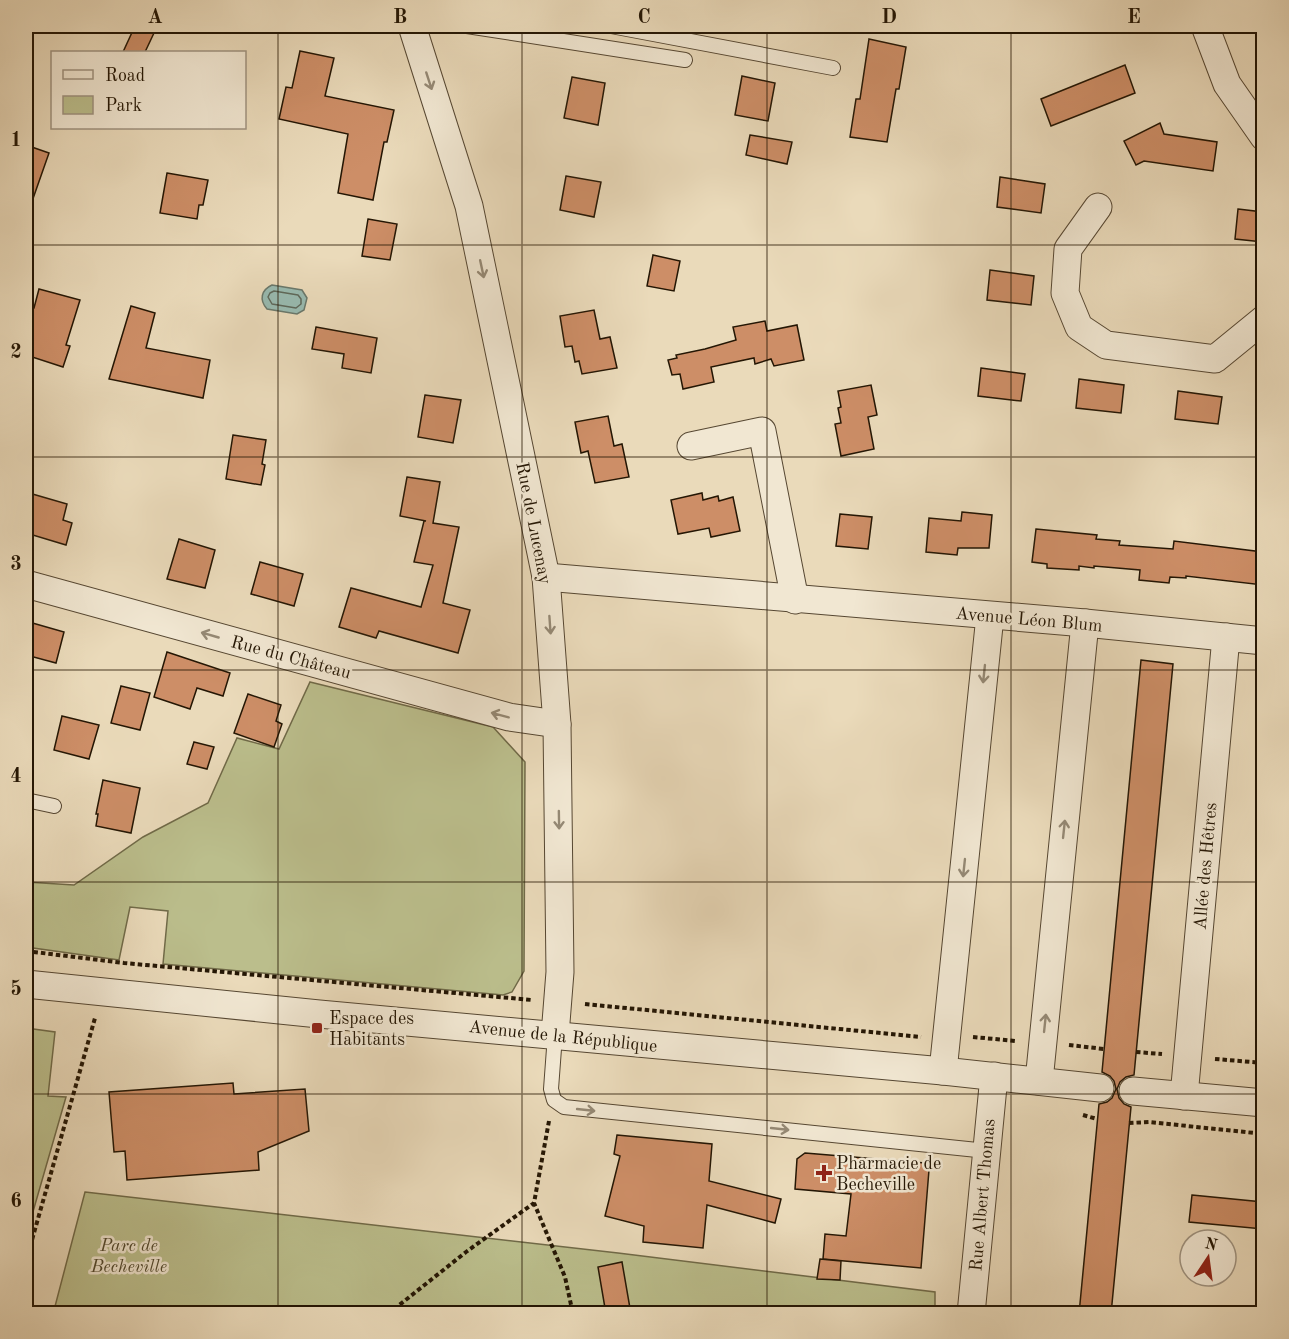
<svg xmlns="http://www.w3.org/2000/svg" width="1289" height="1339" viewBox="0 0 1289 1339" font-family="'Old Standard TT',serif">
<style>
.green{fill:#bbbe8c;stroke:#706a48;stroke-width:1.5}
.water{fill:#98bab0;stroke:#6a786b;stroke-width:1.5}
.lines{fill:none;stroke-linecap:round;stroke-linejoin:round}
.shore{stroke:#5e685a;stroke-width:1.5}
.building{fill:#cd8e67;stroke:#241604;stroke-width:1.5}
.service-casing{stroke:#564732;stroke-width:16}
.minor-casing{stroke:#564732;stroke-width:29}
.path{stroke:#241604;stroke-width:4;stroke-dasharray:4.5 3;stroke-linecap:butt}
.service{stroke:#f1e7d2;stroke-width:14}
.minor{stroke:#f1e7d2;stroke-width:27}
.oneway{stroke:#958975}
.grid{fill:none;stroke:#241604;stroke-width:1.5;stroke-opacity:0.55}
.poi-dot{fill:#8f2418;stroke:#f1e7d2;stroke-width:2}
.labels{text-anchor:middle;stroke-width:5;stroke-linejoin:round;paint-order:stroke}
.street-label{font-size:18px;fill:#241604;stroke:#f1e7d2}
.poi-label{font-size:18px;fill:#241604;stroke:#f1e7d2;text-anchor:start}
.park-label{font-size:18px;font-style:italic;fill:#51482d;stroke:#f1e7d2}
.neatline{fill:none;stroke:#241604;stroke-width:2}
.grid-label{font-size:20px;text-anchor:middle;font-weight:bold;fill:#241604}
</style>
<rect width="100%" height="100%" fill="#eadaba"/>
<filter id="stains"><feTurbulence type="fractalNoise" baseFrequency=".00333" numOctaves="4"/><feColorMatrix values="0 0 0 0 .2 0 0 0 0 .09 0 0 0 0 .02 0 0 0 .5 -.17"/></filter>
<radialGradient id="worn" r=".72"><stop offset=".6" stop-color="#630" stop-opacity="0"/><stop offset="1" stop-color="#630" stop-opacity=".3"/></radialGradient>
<g class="green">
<polygon points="310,682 493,727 525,762 524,971 512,992 503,995 163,964 168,911 130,907 119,960 26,947 26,882 74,885 143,837 208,803 237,738 279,749"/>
<polygon points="26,1028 55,1032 48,1096 66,1097 26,1236"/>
<polygon points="85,1192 618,1253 935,1292 935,1314 53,1314"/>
</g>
<path class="water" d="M272,285L302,290L307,298L304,310L297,314L267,309C259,300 261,290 272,285Z"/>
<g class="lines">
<polygon class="shore" points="274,291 298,295 301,299 301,304 296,308 272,304 268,297 270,293"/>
</g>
<g class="building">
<polygon points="135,26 154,33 145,52 123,52"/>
<polygon points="869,39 906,47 899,89 896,89 887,142 850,137 856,99 860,99"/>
<polygon points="300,51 334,58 325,96 394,110 387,142 384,142 373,200 338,193 348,134 279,119 286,87 292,88"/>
<polygon points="1125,65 1135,93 1051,126 1041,99"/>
<polygon points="742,76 775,83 768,121 735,115"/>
<polygon points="572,77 605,83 598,125 564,118"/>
<polygon points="1160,123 1164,134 1217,142 1213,171 1144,161 1136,165 1124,141"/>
<polygon points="750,135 792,142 787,164 746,155"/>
<polygon points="26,145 49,153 29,210 26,210"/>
<polygon points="167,173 208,180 203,205 199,205 197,219 160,213"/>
<polygon points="566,176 601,182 594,217 560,210"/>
<polygon points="1000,177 1045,184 1041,213 997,207"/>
<polygon points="1238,209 1263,212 1263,242 1235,239"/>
<polygon points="368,219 397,224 390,260 362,256"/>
<polygon points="653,255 680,261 674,291 647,286"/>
<polygon points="990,270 1034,276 1031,305 987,300"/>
<polygon points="39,289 80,300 66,345 70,346 63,367 26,355 26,327 31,308 34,308"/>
<polygon points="131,306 155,313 146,348 210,360 203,398 109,379"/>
<polygon points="594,310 600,339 610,337 617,368 582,374 579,361 575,362 572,346 565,347 560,316"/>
<polygon points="765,321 767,331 797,325 804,360 774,366 771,359 755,364 754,358 711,367 714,382 683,389 680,374 672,375 668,360 677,358 676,355 705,349 736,340 733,327"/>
<polygon points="316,327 377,338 371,373 342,368 344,354 312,349"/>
<polygon points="981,368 1025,374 1021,401 978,396"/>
<polygon points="1079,379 1124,385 1121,413 1076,408"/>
<polygon points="871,385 877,415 868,417 874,449 841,456 835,424 841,423 838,408 841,407 838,391"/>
<polygon points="1178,391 1222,397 1218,424 1175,419"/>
<polygon points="425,395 461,400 453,443 418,437"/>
<polygon points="608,416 614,446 622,444 629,477 595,483 588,451 581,453 575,422"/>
<polygon points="233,435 266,440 262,464 265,465 261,485 226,479"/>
<polygon points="407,477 440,482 433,523 459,527 443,603 470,610 458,653 379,631 376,638 339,627 351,588 421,607 433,565 414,562 424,521 426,521 400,516"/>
<polygon points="29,493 67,504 63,520 72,523 66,545 26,533 26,507"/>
<polygon points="702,493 703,500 718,496 719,501 733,497 740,531 711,537 709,528 678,534 671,500"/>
<polygon points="962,512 992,515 989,548 958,548 957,555 926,552 929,518 961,521"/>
<polygon points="840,514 872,517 868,549 836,546"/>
<polygon points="1036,529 1097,535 1096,539 1120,541 1119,545 1173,549 1174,541 1263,552 1263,585 1186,576 1186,578 1170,577 1169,583 1139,580 1140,570 1094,566 1094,568 1079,566 1079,570 1047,568 1047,564 1032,562"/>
<polygon points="179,539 215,550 205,588 167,579"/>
<polygon points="260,562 303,574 294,606 251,594"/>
<polygon points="29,622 64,632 56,663 26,655 26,634"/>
<polygon points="167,652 230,673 223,696 197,688 190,709 154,697"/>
<polygon points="1141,660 1173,664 1134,1075 1126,1077 1120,1082 1117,1089 1119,1098 1124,1104 1131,1107 1111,1314 1079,1314 1099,1104 1107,1102 1112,1098 1116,1089 1114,1081 1110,1076 1102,1072"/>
<polygon points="121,686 150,693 140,730 111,723"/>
<polygon points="248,694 281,705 276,721 282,724 274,747 234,733"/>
<polygon points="62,716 99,725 89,759 54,750"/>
<polygon points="194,742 214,747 207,769 187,764"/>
<polygon points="103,780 140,788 131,833 96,826 98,814 96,814"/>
<polygon points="233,1083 234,1094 305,1089 309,1131 258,1152 259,1170 127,1180 125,1151 114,1152 109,1092"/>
<polygon points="617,1135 712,1144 709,1181 781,1199 775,1223 707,1205 703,1248 643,1242 644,1226 605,1216 620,1156 614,1154"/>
<polygon points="805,1153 925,1163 929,1170 921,1268 823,1259 825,1234 846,1236 851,1194 795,1189 797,1159"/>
<polygon points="1192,1195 1263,1202 1263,1229 1189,1222"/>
<polygon points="820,1259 841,1261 840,1280 817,1279"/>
<polygon points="622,1262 631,1314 606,1314 598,1267"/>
</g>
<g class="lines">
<defs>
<g id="service">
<polyline points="467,26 685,60"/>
<polyline points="611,26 833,68"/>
<polyline points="26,800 54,806"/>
<polyline points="555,1035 551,1089 554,1100 564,1107 987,1151"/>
</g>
<g id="minor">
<polyline points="412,26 469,206 546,577 557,724 560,972 555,1035"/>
<polyline points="1205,26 1227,84 1264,137"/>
<polyline points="1098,207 1068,249 1065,293 1079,327 1106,345 1215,359 1264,319"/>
<polyline points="691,446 762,431 795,600"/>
<polyline points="546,577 1085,623 1264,641"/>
<polyline points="26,584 509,717 557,724"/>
<polyline points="26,984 319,1014 943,1071 1100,1088"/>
<polyline points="943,1071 990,616"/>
<polyline points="1039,1081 1085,623"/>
<polyline points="1133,1091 1264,1103"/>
<polyline points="1184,1096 1226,637"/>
<polyline points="971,1314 994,1076"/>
</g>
</defs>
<use href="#service" class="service-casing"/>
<use href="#minor" class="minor-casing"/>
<g class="path">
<polyline points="26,951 124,963 532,1000"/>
<polyline points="585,1004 921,1037"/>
<polyline points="973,1037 1016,1041"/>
<polyline points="1069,1045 1104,1049"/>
<polyline points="1136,1052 1162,1054"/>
<polyline points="1215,1059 1264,1063"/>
<polyline points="1083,1115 1097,1119"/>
<polyline points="549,1121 534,1203 565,1277 573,1314"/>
<polyline points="1129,1123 1149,1122 1264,1134"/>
<polyline points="26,1261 95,1018"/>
<polyline points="388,1314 466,1252 534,1203"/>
</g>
<use href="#service" class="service"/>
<use href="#minor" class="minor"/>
</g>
<defs><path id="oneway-shaft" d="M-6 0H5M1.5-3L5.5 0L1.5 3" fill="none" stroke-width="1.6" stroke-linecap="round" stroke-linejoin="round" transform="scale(1.5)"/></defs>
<g class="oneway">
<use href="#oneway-shaft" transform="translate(429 81) rotate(72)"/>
<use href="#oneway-shaft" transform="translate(482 269) rotate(78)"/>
<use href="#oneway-shaft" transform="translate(550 625) rotate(86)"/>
<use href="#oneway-shaft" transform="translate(210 635) rotate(-164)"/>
<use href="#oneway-shaft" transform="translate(984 674) rotate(96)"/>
<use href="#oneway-shaft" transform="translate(500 715) rotate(-165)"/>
<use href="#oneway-shaft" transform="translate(559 820) rotate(89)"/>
<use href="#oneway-shaft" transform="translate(1064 829) rotate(-84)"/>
<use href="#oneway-shaft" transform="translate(964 868) rotate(96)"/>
<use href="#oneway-shaft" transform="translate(1045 1023) rotate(-84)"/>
<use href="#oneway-shaft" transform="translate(586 1110) rotate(6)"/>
<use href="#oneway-shaft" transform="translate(780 1129) rotate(6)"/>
</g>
<path class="grid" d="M278,26V1314M522,26V1314M767,26V1314M1011,26V1314M26,245H1264M26,457H1264M26,670H1264M26,882H1264M26,1094H1264"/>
<g class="poi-dot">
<rect x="311" y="1022" width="12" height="12" rx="3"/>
<path d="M821 1164h6v6h6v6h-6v6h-6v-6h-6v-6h6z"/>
</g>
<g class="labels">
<g class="street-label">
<text transform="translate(534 523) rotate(79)" y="6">Rue de Lucenay</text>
<text transform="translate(1029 619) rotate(5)" y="6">Avenue Léon Blum</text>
<text transform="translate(291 657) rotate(15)" y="6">Rue du Château</text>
<text transform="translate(1205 866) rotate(-85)" y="6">Allée des Hêtres</text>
<text transform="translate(563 1036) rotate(6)" y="6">Avenue de la République</text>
<text transform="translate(982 1195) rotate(-85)" y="6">Rue Albert Thomas</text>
</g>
<g class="poi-label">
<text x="329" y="1024">Espace des<tspan x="329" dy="21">Habitants</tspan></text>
<text x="836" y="1169">Pharmacie de<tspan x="836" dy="21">Becheville</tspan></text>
</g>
<g class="park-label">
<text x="129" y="1251">Parc de<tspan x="129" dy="21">Becheville</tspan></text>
</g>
</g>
<rect width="1289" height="1339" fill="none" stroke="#eadaba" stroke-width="66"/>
<rect x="51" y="51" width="195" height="78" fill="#f1e7d2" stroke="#9f9380" stroke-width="1.5"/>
<rect x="63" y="70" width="30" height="9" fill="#f1e7d2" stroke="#9f9380" stroke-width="1.5"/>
<text x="105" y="81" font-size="18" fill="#241604">Road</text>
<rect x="63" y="96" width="30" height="18" fill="#bbbe8c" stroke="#9f9380" stroke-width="1.5"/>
<text x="105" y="111" font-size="18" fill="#241604">Park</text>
<g transform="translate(1208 1258) rotate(13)"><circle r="28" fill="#f1e7d2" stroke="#9f9380" stroke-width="1.5"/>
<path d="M0-4.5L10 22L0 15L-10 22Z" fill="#8f2418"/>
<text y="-9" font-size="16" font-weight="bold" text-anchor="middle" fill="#241604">N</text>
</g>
<rect x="33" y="33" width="1223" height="1273" class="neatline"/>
<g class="grid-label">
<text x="155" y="23">A</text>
<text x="400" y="23">B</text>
<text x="644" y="23">C</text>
<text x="889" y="23">D</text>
<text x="1134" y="23">E</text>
<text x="16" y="146">1</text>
<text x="16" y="358">2</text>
<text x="16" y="570">3</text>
<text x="16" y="782">4</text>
<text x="16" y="995">5</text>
<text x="16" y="1207">6</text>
</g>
<rect width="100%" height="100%" filter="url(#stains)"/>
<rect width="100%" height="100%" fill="url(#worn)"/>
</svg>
